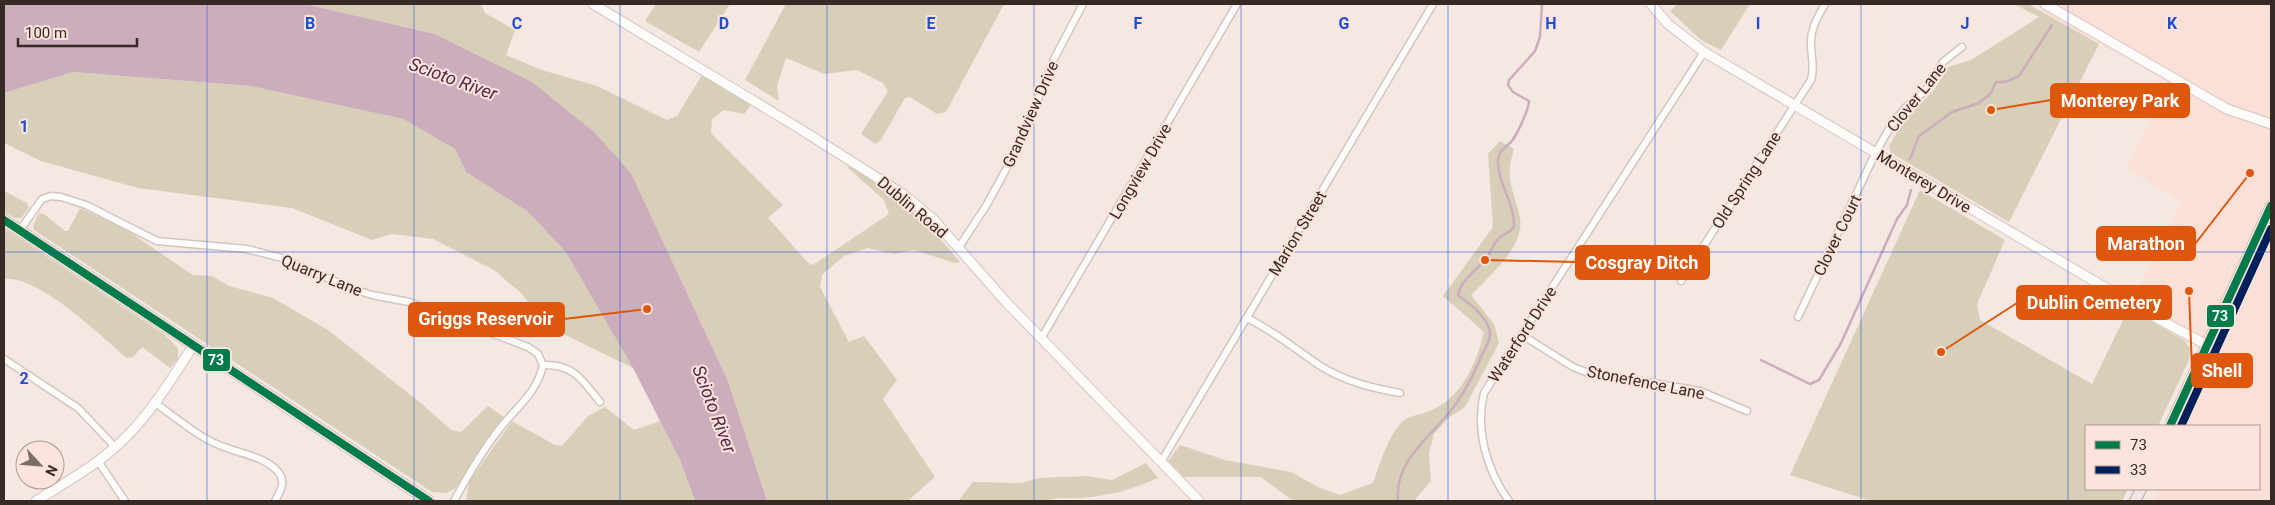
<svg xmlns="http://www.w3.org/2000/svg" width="2275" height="505" viewBox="0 0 2275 505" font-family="Roboto,sans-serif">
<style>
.built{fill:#fae0d6}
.green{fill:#d7cfb8}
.water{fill:#ccadbc}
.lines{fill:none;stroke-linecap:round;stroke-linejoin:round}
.stream{stroke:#ccadbc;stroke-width:2.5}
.street-casing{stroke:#d2c5c0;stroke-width:9}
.secondary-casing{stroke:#d2c5c0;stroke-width:11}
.primary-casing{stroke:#bba7a6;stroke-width:12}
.street{stroke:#fefcfb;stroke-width:6}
.secondary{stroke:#fefcfb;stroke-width:9}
.primary{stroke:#f0e6e7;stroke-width:10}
.bus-1-casing{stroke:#fce4dc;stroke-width:11}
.bus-2-casing{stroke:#fce4dc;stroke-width:11}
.bus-1{stroke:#007b4b;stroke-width:8}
.bus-2{stroke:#00205b;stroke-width:8}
.grid{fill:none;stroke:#1d4ed8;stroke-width:1;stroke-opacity:0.55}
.labels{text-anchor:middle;stroke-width:4;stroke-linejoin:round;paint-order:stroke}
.street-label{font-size:16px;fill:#372923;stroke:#fce4dc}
.water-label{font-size:18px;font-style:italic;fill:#542444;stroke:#fce4dc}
.grid-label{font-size:16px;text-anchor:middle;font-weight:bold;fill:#1d4ed8;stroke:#fce4dc;stroke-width:4;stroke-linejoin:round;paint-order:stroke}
.leader{fill:none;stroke:#df570d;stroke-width:2}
.callout-dot{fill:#df570d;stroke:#fce4dc;stroke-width:2}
.callout{fill:#df570d;stroke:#df570d;stroke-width:2}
.callout-label{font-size:18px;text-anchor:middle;font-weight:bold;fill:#fff}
.line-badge{stroke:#fce4dc;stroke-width:2}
.badge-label{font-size:14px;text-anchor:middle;font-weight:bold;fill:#fff}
</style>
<rect width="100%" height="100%" fill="#f5e8e3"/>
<polygon class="built" points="2054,4 2271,4 2271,501 2154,501 2159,489 2259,489 2259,426 2185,426 2218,352 2185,341 2129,308 2181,202 2127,168 2168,82 2044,13"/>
<g class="green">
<polygon points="305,4 481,4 485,13 515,30 506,55 542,70 597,86 667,120 677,116 702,75 751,105 744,114 724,110 712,119 711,133 783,205 768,218 810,265 816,263 889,214 884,200 847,167 851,166 893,195 925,221 960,262 955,263 914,250 895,254 867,248 844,256 822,275 820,287 849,342 864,336 897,380 883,399 935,477 908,501 767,501 728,381 631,173 532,82 435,34"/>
<polygon points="656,4 730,4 699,52 645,21"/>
<polygon points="786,4 1004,4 946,112 937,114 910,97 905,98 881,140 875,144 861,134 888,91 883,83 857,70 824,74 786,58 777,86 779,101 745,80"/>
<polygon points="1678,4 1750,4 1721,50 1701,40 1670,11"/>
<polygon points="2014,4 2028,4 2099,44 2009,222 1891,153 1889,146 1903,122 1934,90 1948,67 1971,60 2039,17"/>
<polygon points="73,72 250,86 403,119 455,149 466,172 527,211 565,251 633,368 547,326 521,293 494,270 433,239 392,234 372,240 292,208 138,188 41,161 4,143 4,93"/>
<path d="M1500,141L1514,149C1504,183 1514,187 1520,218C1525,247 1488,277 1471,295L1494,324L1499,343L1465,407L1448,418L1434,434L1429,453L1431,481L1414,501H1293L1261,477H1184L1168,461L1180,445L1225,460L1291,472L1320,488L1340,495L1373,483C1379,466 1389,433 1403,421C1410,415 1424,414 1432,410C1462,397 1477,362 1484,332L1443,296L1493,227L1488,154Z"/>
<polygon points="1920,190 2005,240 1977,304 1980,320 2092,384 2129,308 2185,341 2190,349 2189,360 2158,426 2086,426 2086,489 2128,489 2122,501 1871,501 1790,475"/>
<polygon points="4,191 27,203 29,208 21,218 15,218 4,212"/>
<polygon points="80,208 125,229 193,275 212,276 229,286 273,298 328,330 422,404 451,430 461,432 488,406 504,417 456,488 446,493 432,492 34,230 33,226 39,213 44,214 65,231 68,231"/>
<path d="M4,228L165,335L178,348V359L170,368L142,347L133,357L127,358C99,335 39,275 4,279Z"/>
<polygon points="605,407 634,430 660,421 680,460 695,501 466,501 469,482 512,421 555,445 562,446 588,416"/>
<path d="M1146,463L1158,478C1133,489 1109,496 1081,498C1069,499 1059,496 1047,501H958L973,482L1021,483L1040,478L1087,476L1112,480Z"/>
</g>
<polygon class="water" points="4,4 305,4 435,34 532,82 594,132 631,173 728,381 767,501 695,501 680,460 633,368 565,251 527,211 466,172 455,149 403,119 250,86 73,72 4,93"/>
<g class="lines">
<g class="stream">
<polyline points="1910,159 1919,136 1952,112 1979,103 1991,93 1996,82 2005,82 2019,76 2052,25"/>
<polyline points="1761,360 1810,384 1819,380 1841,343 1897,219 1907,205 1911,190"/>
<path d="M1398,501C1394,460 1431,437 1453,408C1464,393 1475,372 1482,355C1485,348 1491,340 1490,333C1488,316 1470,305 1458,295C1461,279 1477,271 1486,258C1491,252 1494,243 1499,238C1504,233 1509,234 1514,227C1515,203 1497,183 1498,160C1499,150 1505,148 1511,142C1517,135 1529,109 1529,101L1513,92L1508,85L1509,80L1535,51L1540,37L1542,4"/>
</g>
<defs>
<g id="street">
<path d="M20,230L42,199L51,196L61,197L86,205L157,241L247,249L282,258L350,288L372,295L409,302L528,347L538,354L543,365C537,394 514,409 497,432C481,453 467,477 454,501"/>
<polyline points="959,247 986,206 1021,142 1054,59 1083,4"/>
<path d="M1681,281L1811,80C1815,68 1811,56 1811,44C1810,29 1818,17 1825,4"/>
<polyline points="1798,317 1876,152 1893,122 1906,107 1926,90 1943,62 1962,47"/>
<path d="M1247,318C1274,331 1295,349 1319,365C1343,381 1372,388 1400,393"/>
<polyline points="1522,335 1573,367 1586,372 1700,391 1747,411"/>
<polyline points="1042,337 1237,4"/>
<polyline points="4,359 78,408 115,447"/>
<path d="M543,365C574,364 582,380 600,402"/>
<path d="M155,403C177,418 201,440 227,448C243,454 268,458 279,473C286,482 280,492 275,501"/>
<polyline points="98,461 125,501"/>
<polyline points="1161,462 1433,4"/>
<path d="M1509,501C1487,471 1475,430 1484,393L1704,52"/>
</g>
<g id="secondary">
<polyline points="593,4 797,127 903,194 933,219 1006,302 1199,501"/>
<polyline points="1651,4 1668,24 1704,52 2164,322 2207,345"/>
<polyline points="2045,4 2227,109 2271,124"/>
<path d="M36,501C66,482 99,464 124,439C152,412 172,378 193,346"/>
</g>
<g id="primary">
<polyline points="4,220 429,501"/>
<polyline points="2170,426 2271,206"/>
<polyline points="2135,501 2141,489"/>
</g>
</defs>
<use href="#street" class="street-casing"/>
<use href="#secondary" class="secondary-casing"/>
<use href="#primary" class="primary-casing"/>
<use href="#street" class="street"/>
<use href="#secondary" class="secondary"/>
<use href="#primary" class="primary"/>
<defs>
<g id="bus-1">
<polyline points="4,220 429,501"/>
<polyline points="2170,426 2271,206"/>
</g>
<polyline id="bus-2" points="2181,426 2271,229"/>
</defs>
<use href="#bus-1" class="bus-1-casing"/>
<use href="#bus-2" class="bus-2-casing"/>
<use href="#bus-1" class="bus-1"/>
<use href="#bus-2" class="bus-2"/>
</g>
<path class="grid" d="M207,4V501M414,4V501M620,4V501M827,4V501M1034,4V501M1241,4V501M1448,4V501M1655,4V501M1861,4V501M2068,4V501M4,252H2271"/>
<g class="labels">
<g class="street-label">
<text transform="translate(1916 97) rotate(-51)" y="6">Clover Lane</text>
<text transform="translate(1030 114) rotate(-66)" y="6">Grandview Drive</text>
<text transform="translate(1140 171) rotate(-60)" y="6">Longview Drive</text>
<text transform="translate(1746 180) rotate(-57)" y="6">Old Spring Lane</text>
<text transform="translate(1924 181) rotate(31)" y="6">Monterey Drive</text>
<text transform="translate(913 207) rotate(40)" y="6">Dublin Road</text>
<text transform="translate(1297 233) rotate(-59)" y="6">Marion Street</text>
<text transform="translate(1837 235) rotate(-64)" y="6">Clover Court</text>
<text transform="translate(322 275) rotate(22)" y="6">Quarry Lane</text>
<text transform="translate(1522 334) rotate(-57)" y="6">Waterford Drive</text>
<text transform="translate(1646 382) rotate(11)" y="6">Stonefence Lane</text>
</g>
<g class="water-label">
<text transform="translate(453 79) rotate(20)" y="6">Scioto River</text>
<text transform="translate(714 409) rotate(69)" y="6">Scioto River</text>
</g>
</g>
<g class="grid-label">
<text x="310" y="29">B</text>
<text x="517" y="29">C</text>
<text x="724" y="29">D</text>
<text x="931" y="29">E</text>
<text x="1138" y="29">F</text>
<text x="1344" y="29">G</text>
<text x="1551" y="29">H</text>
<text x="1758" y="29">I</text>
<text x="1965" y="29">J</text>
<text x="2172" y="29">K</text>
<text x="24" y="132">1</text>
<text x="24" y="384">2</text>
</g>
<path class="leader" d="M1991 110L2051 100M2250 173L2195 244M1485 260L1576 262M1941 352L2017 303M647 309L564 319M2189 291L2192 371"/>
<g class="callout-dot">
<circle cx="1991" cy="110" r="5"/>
<circle cx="2250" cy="173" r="5"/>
<circle cx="1485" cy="260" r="5"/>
<circle cx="1941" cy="352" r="5"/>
<circle cx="647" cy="309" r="5"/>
<circle cx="2189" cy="291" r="5"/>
</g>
<g class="callout">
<rect x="2051" y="84" width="138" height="33" rx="5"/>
<rect x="2097" y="227" width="98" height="33" rx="5"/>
<rect x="1576" y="246" width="133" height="33" rx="5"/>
<rect x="2017" y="286" width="154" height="33" rx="5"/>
<rect x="409" y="303" width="155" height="33" rx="5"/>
<rect x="2192" y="354" width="60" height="33" rx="5"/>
</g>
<g class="callout-label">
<text x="2120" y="107">Monterey Park</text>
<text x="2146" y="250">Marathon</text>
<text x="1642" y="269">Cosgray Ditch</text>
<text x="2094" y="309">Dublin Cemetery</text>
<text x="486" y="325">Griggs Reservoir</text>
<text x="2222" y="377">Shell</text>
</g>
<g class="line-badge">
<rect x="2206" y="304" width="29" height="24" rx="5" fill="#007b4b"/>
<rect x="202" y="348" width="29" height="24" rx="5" fill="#007b4b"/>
</g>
<g class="badge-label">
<text x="2220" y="321">73</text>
<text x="216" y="365">73</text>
</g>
<rect width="2275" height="505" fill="none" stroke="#372923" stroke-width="10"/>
<rect x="2085" y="425" width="175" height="65" fill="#fce4dc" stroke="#ad9992"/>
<rect x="2095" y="441" width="25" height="8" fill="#007b4b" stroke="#ad9992"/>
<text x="2130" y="450" font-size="15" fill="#372923">73</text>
<rect x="2095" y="466" width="25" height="8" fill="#00205b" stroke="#ad9992"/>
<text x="2130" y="475" font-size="15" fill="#372923">33</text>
<g transform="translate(40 465) rotate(116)"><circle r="24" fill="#fce4dc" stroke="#ad9992"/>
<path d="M0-4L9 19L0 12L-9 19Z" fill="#7a6c66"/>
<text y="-8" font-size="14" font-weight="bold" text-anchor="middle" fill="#372923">N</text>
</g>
<path d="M18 38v8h119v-8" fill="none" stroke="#372923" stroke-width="2.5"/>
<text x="25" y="38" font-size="15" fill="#372923" stroke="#fce4dc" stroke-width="4" paint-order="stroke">100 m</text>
</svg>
